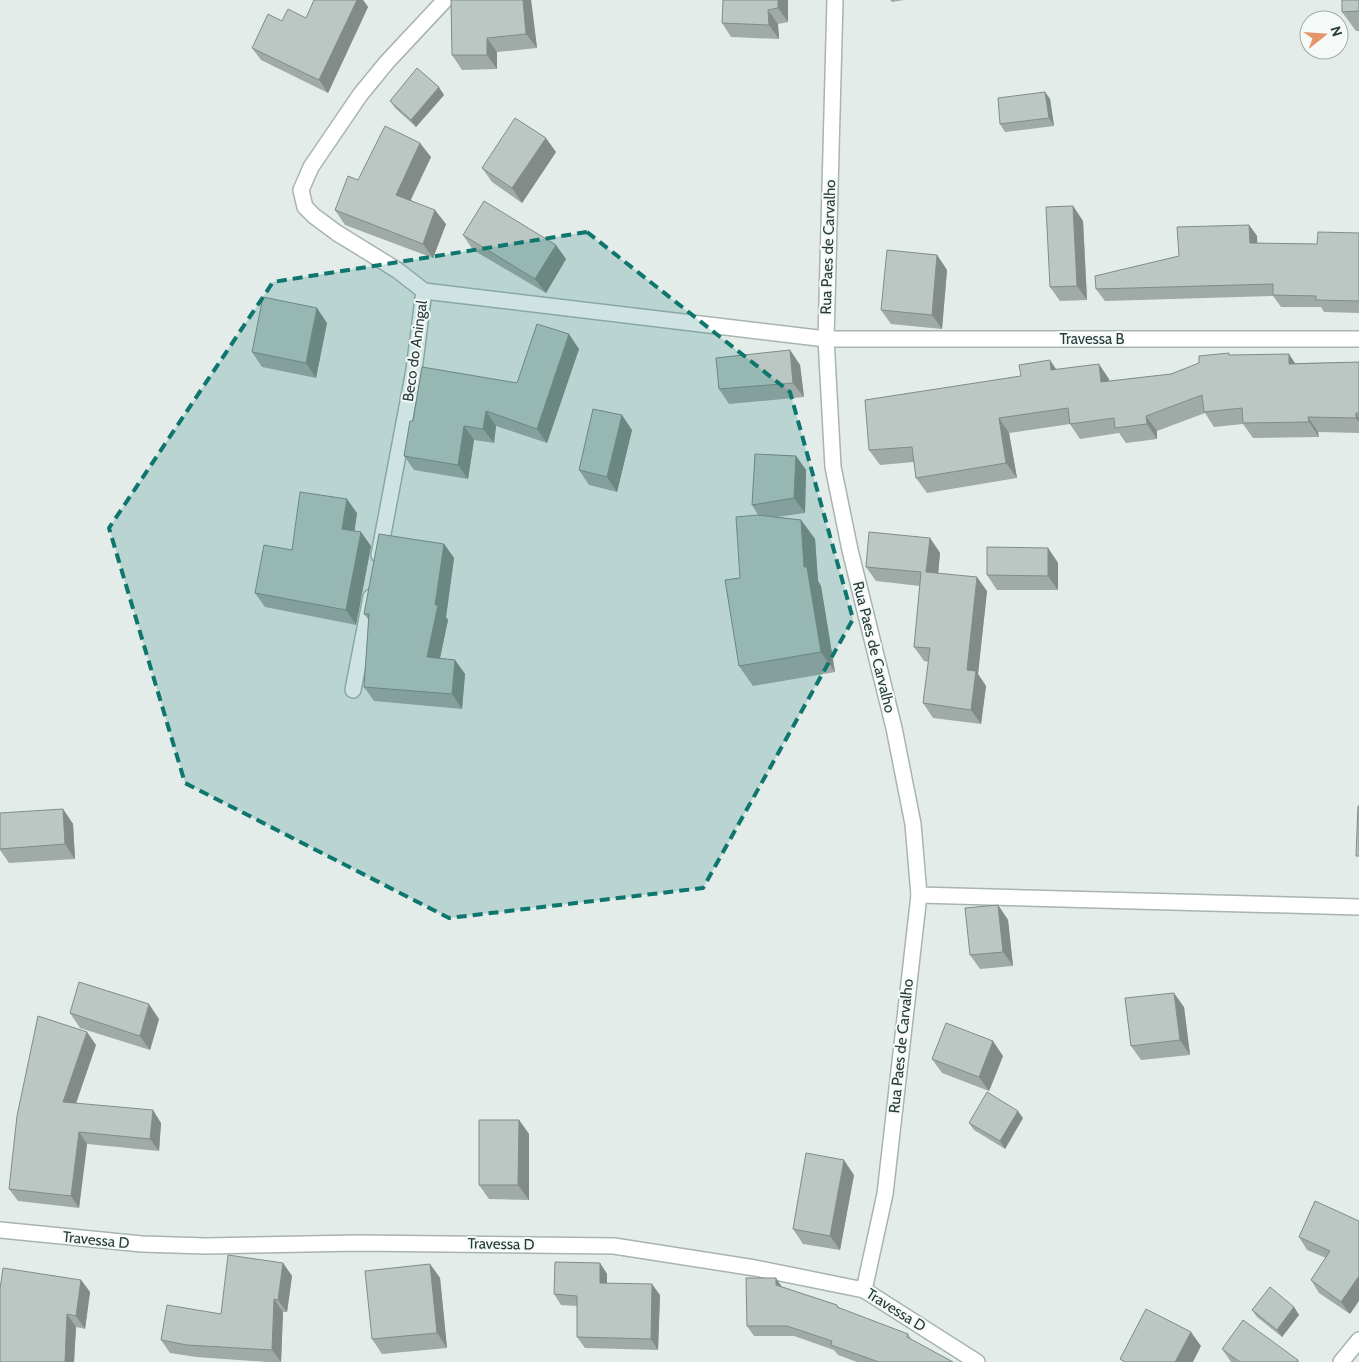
<svg xmlns="http://www.w3.org/2000/svg" width="1359" height="1362" viewBox="0 0 1359 1362" font-family="Cabin,sans-serif">
<style>
.lines{fill:none;stroke-linecap:round;stroke-linejoin:round}
.minor-casing{stroke:#a7b4b1;stroke-width:18}
.minor{stroke:#fff;stroke-width:15}
.wall{fill:#a0aba8}
.shaded-wall{fill:#828b88}
.building{fill:#bac7c3;stroke:#828b88}
.marked{fill:#0f766e;fill-opacity:0.2;stroke:#0f766e;stroke-width:4;stroke-dasharray:10 6;stroke-linejoin:round}
.labels{text-anchor:middle;stroke-width:4;stroke-linejoin:round;paint-order:stroke}
.street-label{font-size:15px;fill:#253c39;stroke:#f5f9f7}
</style>
<rect width="100%" height="100%" fill="#e4ecea"/>
<g class="lines">
<defs>
<g id="minor">
<polyline points="835,0 826,339 833,467 850,550 894,728 913,824 919,895 885,1194 864,1290"/>
<polyline points="424,291 826,339 1359,339"/>
<polyline points="424,291 397,270 337,233 314,216 305,207 301,190 311,167 360,95 387,62 445,0"/>
<polyline points="379,555 414,370 424,291"/>
<polyline points="353,690 371,597"/>
<polyline points="919,895 1359,907"/>
<polyline points="0,1230 142,1244 206,1246 358,1243 614,1246 755,1268 864,1290 977,1362"/>
<polyline points="1341,1362 1359,1340"/>
</g>
</defs>
<use href="#minor" class="minor-casing"/>
<use href="#minor" class="minor"/>
</g>
<g class="wall">
<polygon points="314,0 363,0 368,7 328,93 261,60 252,48 282,21 306,18"/>
<polygon points="451,0 531,0 537,48 497,52 497,69 462,70 452,55"/>
<polygon points="788,0 788,22 778,24 779,39 731,37 722,23"/>
<polygon points="890,0 904,0 892,2"/>
<polygon points="1359,0 1359,31 1356,31 1342,12"/>
<polygon points="1045,92 1050,99 1054,126 1005,132 1000,124"/>
<polygon points="444,95 416,127 395,108 390,101"/>
<polygon points="556,152 522,203 492,182 482,168"/>
<polygon points="431,157 411,200 446,224 433,258 345,225 335,210 358,180"/>
<polygon points="1073,206 1083,221 1087,300 1060,301 1050,287"/>
<polygon points="1249,225 1257,236 1257,243 1317,244 1359,233 1359,313 1324,312 1321,307 1281,307 1273,296 1105,301 1096,289 1179,256"/>
<polygon points="463,235 566,259 546,293 473,250"/>
<polygon points="937,255 947,270 942,329 891,324 881,310"/>
<polygon points="327,323 316,378 262,367 252,352"/>
<polygon points="579,349 547,443 496,426 494,443 474,440 468,479 414,470 404,456 413,421 517,383"/>
<polygon points="790,350 800,365 804,397 729,404 719,389"/>
<polygon points="1230,355 1296,363 1359,362 1359,433 1318,432 1319,437 1253,438 1243,424 1214,427 1205,413 1157,431 1157,439 1126,443 1119,433 1080,439 1070,424 1009,433 1017,478 927,493 916,478 914,462 880,465 869,450 1021,376 1056,369 1109,379 1109,381 1171,374"/>
<polygon points="632,430 617,492 589,485 579,470"/>
<polygon points="796,456 806,470 805,513 777,517 801,520 815,539 818,581 821,586 835,672 753,686 739,666 758,515 752,505"/>
<polygon points="357,513 354,531 371,546 356,625 265,607 255,593 292,550"/>
<polygon points="930,538 940,553 938,573 987,591 978,674 986,686 981,724 933,718 923,703 929,662 924,661 914,647 920,586 876,581 866,567"/>
<polygon points="444,544 454,558 446,617 448,620 440,658 455,660 465,674 462,709 374,701 364,687 369,620 364,614"/>
<polygon points="1048,548 1058,563 1058,590 997,590 987,575"/>
<polygon points="63,809 73,824 75,859 9,863 0,850 0,849"/>
<polygon points="998,905 1008,920 1013,966 980,969 970,955"/>
<polygon points="1184,1007 1190,1055 1141,1060 1131,1046"/>
<polygon points="70,1013 159,1019 150,1050 80,1028"/>
<polygon points="96,1045 76,1103 161,1123 159,1151 87,1144 79,1208 18,1201 9,1189"/>
<polygon points="1003,1056 989,1091 942,1073 932,1059"/>
<polygon points="1023,1118 1005,1149 974,1130 969,1123"/>
<polygon points="519,1120 529,1134 529,1200 489,1199 479,1185"/>
<polygon points="854,1175 840,1250 803,1244 793,1229"/>
<polygon points="1315,1201 1350,1314 1319,1293 1311,1280 1326,1258 1307,1250 1299,1237"/>
<polygon points="283,1263 292,1276 287,1312 283,1312 281,1362 267,1362 196,1357 170,1353 161,1340 221,1314"/>
<polygon points="600,1263 607,1274 607,1283 660,1295 658,1350 585,1348 577,1337 577,1306 561,1305 554,1294"/>
<polygon points="430,1264 440,1278 447,1348 382,1354 372,1339"/>
<polygon points="776,1278 782,1287 837,1305 840,1309 908,1334 912,1340 953,1362 857,1362 838,1355 834,1350 794,1336 754,1336 747,1326"/>
<polygon points="81,1280 90,1292 85,1329 76,1327 74,1362 0,1362"/>
<polygon points="1294,1307 1299,1315 1282,1337 1257,1317 1252,1310"/>
<polygon points="1222,1349 1298,1360 1299,1362 1231,1362"/>
</g>
<g class="shaded-wall">
<polygon points="357,0 363,0 368,7 328,93 319,80"/>
<polygon points="523,0 531,0 537,48 526,34"/>
<polygon points="778,0 788,0 788,22 778,8"/>
<polygon points="768,10 778,24 779,39 769,25"/>
<polygon points="487,38 497,52 497,69 487,55"/>
<polygon points="439,87 444,95 416,127 411,120"/>
<polygon points="1045,92 1050,99 1054,126 1049,118"/>
<polygon points="546,138 556,152 522,203 512,188"/>
<polygon points="420,143 431,157 406,209 396,195"/>
<polygon points="1073,206 1083,221 1087,300 1077,286"/>
<polygon points="435,210 446,224 433,258 423,244"/>
<polygon points="1249,225 1257,236 1258,255 1250,243"/>
<polygon points="556,245 566,259 546,293 535,279"/>
<polygon points="937,255 947,270 942,329 932,315"/>
<polygon points="317,308 327,323 316,378 306,363"/>
<polygon points="569,334 579,349 547,443 537,429"/>
<polygon points="790,350 800,365 804,397 793,383"/>
<polygon points="1289,354 1299,369 1289,364"/>
<polygon points="1050,360 1060,375 1051,370"/>
<polygon points="1099,364 1109,379 1112,397 1101,382"/>
<polygon points="486,411 496,426 494,443 483,429"/>
<polygon points="1356,413 1359,418 1359,422 1356,418"/>
<polygon points="622,415 632,430 617,492 607,477"/>
<polygon points="1146,416 1157,431 1157,439 1147,424"/>
<polygon points="1308,417 1318,432 1319,437 1309,422"/>
<polygon points="999,418 1009,433 1017,478 1006,463"/>
<polygon points="464,426 474,440 468,479 458,465"/>
<polygon points="796,456 806,470 805,513 794,498"/>
<polygon points="347,499 357,513 353,543 342,529"/>
<polygon points="801,520 815,539 818,581 821,586 835,672 821,652 804,567"/>
<polygon points="361,532 371,546 356,625 346,610"/>
<polygon points="930,538 940,553 937,587 926,572"/>
<polygon points="444,544 454,558 446,617 448,620 437,672 427,657"/>
<polygon points="1048,548 1058,563 1058,590 1048,576"/>
<polygon points="977,577 987,591 978,674 986,686 981,724 971,710 967,670"/>
<polygon points="455,660 465,674 462,709 452,694"/>
<polygon points="63,809 73,824 75,859 65,844"/>
<polygon points="998,905 1008,920 1013,966 1003,952"/>
<polygon points="1174,993 1184,1007 1190,1055 1180,1040"/>
<polygon points="149,1004 159,1019 150,1050 140,1036"/>
<polygon points="87,1032 96,1045 72,1115 63,1102"/>
<polygon points="993,1041 1003,1056 989,1091 979,1077"/>
<polygon points="153,1110 161,1123 159,1151 150,1139"/>
<polygon points="1018,1111 1023,1118 1005,1149 1000,1141"/>
<polygon points="519,1120 529,1134 529,1200 518,1185"/>
<polygon points="79,1132 87,1144 79,1208 71,1196"/>
<polygon points="844,1160 854,1175 840,1250 830,1236"/>
<polygon points="283,1263 292,1276 287,1312 278,1300"/>
<polygon points="600,1263 607,1274 607,1294 600,1283"/>
<polygon points="430,1264 440,1278 447,1348 437,1333"/>
<polygon points="1359,1276 1359,1301 1350,1314 1341,1302"/>
<polygon points="776,1278 783,1289 776,1285"/>
<polygon points="81,1280 90,1292 85,1329 76,1316"/>
<polygon points="652,1284 660,1295 658,1350 651,1339"/>
<polygon points="274,1299 283,1312 281,1362 272,1350"/>
<polygon points="1294,1307 1299,1315 1282,1337 1277,1330"/>
<polygon points="67,1314 76,1327 74,1362 65,1362"/>
<polygon points="1191,1332 1201,1346 1193,1362 1175,1362"/>
</g>
<g class="building">
<polygon points="314,0 357,0 319,80 252,48 268,14 282,21 288,9 306,18"/>
<polygon points="451,0 523,0 526,34 487,38 487,55 452,55"/>
<polygon points="723,0 778,0 778,8 768,10 769,25 722,23"/>
<polygon points="1342,0 1359,0 1359,11 1342,12"/>
<polygon points="417,68 439,87 411,120 390,101"/>
<polygon points="1045,92 1049,118 1000,124 998,98"/>
<polygon points="515,118 546,138 512,188 482,168"/>
<polygon points="385,126 420,143 396,195 435,210 423,244 335,210 348,176 358,180"/>
<polygon points="484,201 556,245 535,279 463,235"/>
<polygon points="1073,206 1077,286 1050,287 1046,207"/>
<polygon points="1249,225 1250,243 1317,244 1318,232 1359,233 1359,301 1316,300 1316,296 1273,295 1273,284 1096,289 1095,276 1179,256 1177,227"/>
<polygon points="887,250 937,255 932,315 881,310"/>
<polygon points="263,297 317,308 306,363 252,352"/>
<polygon points="537,324 569,334 537,429 486,411 483,429 464,426 458,465 404,456 410,421 413,421 422,367 517,383"/>
<polygon points="790,350 793,383 719,389 716,358"/>
<polygon points="1229,353 1229,355 1289,354 1289,364 1359,362 1359,413 1356,413 1356,418 1308,417 1309,422 1243,423 1242,408 1204,412 1202,395 1146,416 1147,424 1115,428 1114,418 1070,424 1068,408 999,418 1006,463 916,478 912,447 869,450 865,400 1021,376 1019,365 1050,360 1051,370 1099,364 1101,382 1171,374 1199,363 1199,356"/>
<polygon points="593,409 622,415 607,477 579,470"/>
<polygon points="755,454 796,456 794,498 752,505"/>
<polygon points="300,492 347,499 342,529 361,532 346,610 255,593 264,545 292,550"/>
<polygon points="758,515 801,520 804,567 807,567 821,652 739,666 725,580 740,578 736,517"/>
<polygon points="869,532 930,538 926,572 977,577 967,670 976,671 971,710 923,703 930,648 914,647 921,572 866,567"/>
<polygon points="379,534 444,544 435,605 438,605 427,657 455,660 452,694 364,687 369,614 364,614"/>
<polygon points="987,547 1048,548 1048,576 987,575"/>
<polygon points="1358,806 1359,806 1359,856 1356,856"/>
<polygon points="63,809 65,844 0,849 0,813"/>
<polygon points="998,905 1003,952 970,955 965,908"/>
<polygon points="79,982 149,1004 140,1036 70,1013"/>
<polygon points="1174,993 1180,1040 1131,1046 1125,998"/>
<polygon points="38,1016 87,1032 63,1102 153,1110 150,1139 79,1132 71,1196 9,1189 17,1116"/>
<polygon points="946,1023 993,1041 979,1077 932,1059"/>
<polygon points="987,1092 1018,1111 1000,1141 969,1123"/>
<polygon points="479,1120 519,1120 518,1185 479,1185"/>
<polygon points="806,1153 844,1160 830,1236 793,1229"/>
<polygon points="1315,1201 1359,1221 1359,1276 1341,1302 1311,1280 1330,1251 1299,1237"/>
<polygon points="228,1255 283,1263 278,1300 274,1299 272,1350 187,1345 161,1340 167,1305 221,1314"/>
<polygon points="555,1262 600,1263 600,1283 652,1284 651,1339 577,1337 577,1296 554,1294"/>
<polygon points="430,1264 437,1333 372,1339 365,1271"/>
<polygon points="3,1268 81,1280 76,1316 67,1314 65,1362 0,1362 0,1289"/>
<polygon points="746,1278 776,1278 776,1285 837,1305 837,1307 908,1334 907,1337 953,1362 879,1362 831,1345 832,1341 787,1326 747,1326"/>
<polygon points="1270,1287 1294,1307 1277,1330 1252,1310"/>
<polygon points="1146,1309 1191,1332 1175,1362 1125,1362 1120,1359"/>
<polygon points="1243,1320 1298,1360 1297,1362 1240,1362 1222,1349"/>
</g>
<path class="marked" d="M587,232L790,392L853,619L703,888L449,918L185,783L109,528L273,282Z"/>
<g class="labels">
<g class="street-label">
<text transform="translate(828 247) rotate(-88)" y="5">Rua Paes de Carvalho</text>
<text x="1092" y="344">Travessa B</text>
<text transform="translate(415 351) rotate(-82)" y="5">Beco do Aningal</text>
<text transform="translate(874 647) rotate(76)" y="5">Rua Paes de Carvalho</text>
<text transform="translate(901 1046) rotate(-84)" y="5">Rua Paes de Carvalho</text>
<text transform="translate(96 1240) rotate(6)" y="5">Travessa D</text>
<text transform="translate(501 1244) rotate(1)" y="5">Travessa D</text>
<text transform="translate(896 1310) rotate(32)" y="5">Travessa D</text>
</g>
</g>
<g transform="translate(1324 35) rotate(73)"><circle r="24" fill="#f5f9f7" stroke="#a2adab"/>
<path d="M0-4L9 19L0 12L-9 19Z" fill="#e59569"/>
<text y="-8" font-size="14" font-weight="bold" text-anchor="middle" fill="#253c39">N</text>
</g>
</svg>
